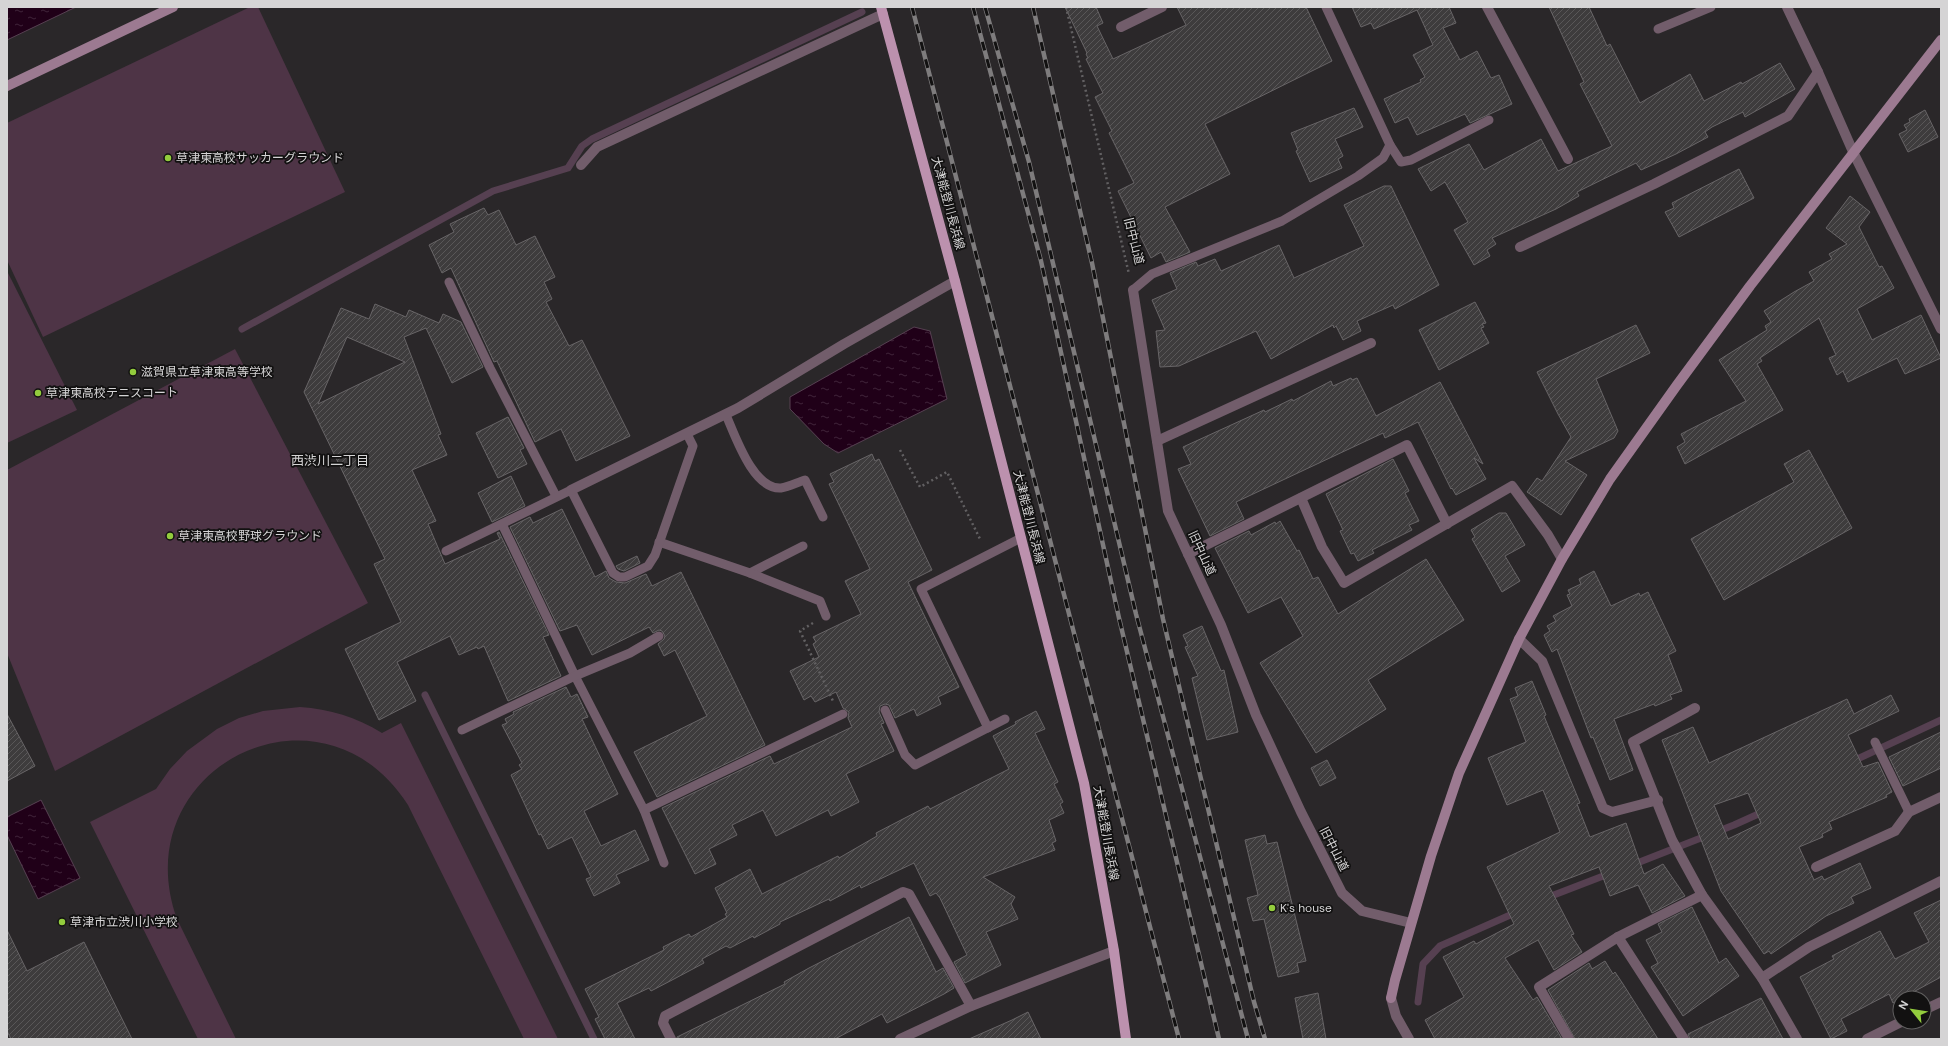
<svg xmlns="http://www.w3.org/2000/svg" width="1948" height="1046" viewBox="0 0 1948 1046" font-family="'DM Sans','Noto Sans JP',sans-serif">
<style>
.pitch{fill:#4e3446}
.water{fill:url(#water-ripples);stroke:#564051}
.lines{fill:none;stroke-linecap:round;stroke-linejoin:round}
.stream{stroke:#564051;stroke-width:7}
.building{fill:url(#building-hatch);stroke:#686567;fill-rule:evenodd}
.path{stroke:#626062;stroke-width:2.5;stroke-dasharray:2 3;stroke-linecap:butt}
.lane{stroke:#725d6b;stroke-width:9}
.street{stroke:#725d6b;stroke-width:10}
.secondary{stroke:#9c7a91;stroke-width:10}
.primary{stroke:#bc91ae;stroke-width:10}
.rail-casing{stroke:#7e7c7d;stroke-width:4.5}
.rail{stroke:#121111;stroke-width:3;stroke-dasharray:9;stroke-linecap:butt}
.poi-dot{fill:#93cc3d;stroke:#121111;stroke-width:1.5}
.labels{text-anchor:middle;stroke-width:3.5;stroke-linejoin:round;paint-order:stroke}
.poi-label{font-size:12px;fill:#d5d4d5;stroke:#121111;text-anchor:start}
.street-label{font-size:12px;fill:#d5d4d5;stroke:#121111}
.neighbourhood-label{font-size:13px;fill:#d5d4d5;stroke:#121111}
</style>
<defs>
<pattern id="water-ripples" width="26" height="14" patternUnits="userSpaceOnUse"><rect width="26" height="14" fill="#200018"/><path d="M2 4q2-2 4 0t4 0M15 11q2-2 4 0t4 0" fill="none" stroke="#402439"/></pattern>
<pattern id="building-hatch" width="6" height="6" patternUnits="userSpaceOnUse"><rect width="6" height="6" fill="#3e3c3d"/><path d="M-1 1l2-2M0 6l6-6M5 7l2-2" fill="none" stroke="#595758"/></pattern>
</defs>
<rect width="100%" height="100%" fill="#2a2729"/>
<g class="pitch">
<polygon points="250,7 258,7 345,192 43,337 7,260 7,123"/>
<polygon points="7,271 77,410 7,443"/>
<polygon points="235,349 368,603 55,771 7,653 7,470"/>
<path d="M300,707C330,709 356,717 382,733L401,723L558,1039H524L408,805C321,669 123,768 177,919L236,1039H198L90,822L156,789L170,769L187,751L217,729L239,718L263,711Z"/>
</g>
<g class="water">
<polygon points="7,7 76,7 7,40"/>
<polygon points="914,327 930,331 947,399 838,453 824,444 790,409 790,397"/>
<polygon points="41,800 80,878 38,899 7,835 7,817"/>
</g>
<g class="lines">
<g class="stream">
<polyline points="242,329 493,191 568,168 582,146 592,139 862,12"/>
<polyline points="425,695 594,1039"/>
<polyline points="1851,762 1941,720"/>
<polyline points="1632,865 1734,825 1765,811"/>
<polyline points="1546,898 1611,873"/>
<polyline points="1418,1002 1423,964 1440,946 1517,912"/>
</g>
</g>
<g class="building">
<polygon points="1065,7 1096,7 1103,23 1097,26 1113,59 1186,25 1177,7 1306,7 1332,61 1205,124 1230,174 1165,207 1190,252 1166,262 1161,252 1151,258 1118,191 1134,183 1109,133 1112,131 1095,97 1103,93 1086,59 1088,58 1086,54 1087,53"/>
<polygon points="1352,7 1449,7 1456,23 1443,28 1460,60 1477,51 1491,78 1499,75 1512,104 1470,123 1465,114 1417,135 1408,117 1395,123 1384,99 1421,82 1420,80 1425,77 1413,55 1433,45 1417,10 1374,29 1371,23 1361,27"/>
<polygon points="1549,7 1589,7 1607,46 1610,44 1640,103 1690,74 1704,101 1741,82 1742,84 1780,63 1795,89 1745,117 1743,112 1712,127 1705,132 1708,137 1676,154 1641,170 1636,163 1577,192 1579,196 1556,209 1492,238 1496,244 1487,250 1490,256 1474,265 1454,230 1468,222 1445,182 1431,191 1418,169 1469,144 1484,170 1541,139 1558,171 1612,146 1580,84 1584,82"/>
<polygon points="1354,108 1363,127 1335,139 1343,156 1338,159 1342,168 1310,182 1296,151 1298,150 1291,133"/>
<polygon points="1925,110 1938,137 1908,152 1899,134 1907,130 1904,125 1910,122 1909,119"/>
<polygon points="1739,169 1754,198 1679,237 1665,212 1674,208 1672,203"/>
<polygon points="1384,186 1391,186 1439,285 1395,309 1393,305 1357,321 1361,331 1343,340 1336,326 1334,328 1333,325 1271,359 1256,331 1179,366 1160,367 1156,331 1165,330 1152,300 1177,289 1170,273 1196,262 1198,266 1215,259 1221,271 1279,245 1294,278 1364,246 1344,205"/>
<polygon points="1850,196 1870,212 1859,227 1879,267 1882,266 1894,288 1857,309 1872,340 1921,315 1941,358 1905,374 1897,358 1848,382 1843,371 1837,375 1829,358 1836,355 1819,318 1760,358 1762,361 1757,364 1783,410 1685,464 1677,447 1685,442 1681,434 1746,401 1719,360 1767,330 1765,326 1771,322 1764,311 1794,292 1814,281 1809,272 1832,259 1829,254 1847,244 1826,228"/>
<polygon points="484,208 488,215 499,210 516,245 535,236 555,277 544,282 552,299 546,302 569,346 582,340 630,436 576,461 561,429 535,442 497,361 494,362 451,268 442,273 429,245 454,232 450,224"/>
<polygon points="1475,302 1486,323 1482,324 1484,327 1481,328 1489,343 1439,370 1419,330"/>
<path d="M375,304L406,317L409,310L439,323L443,314L461,322L483,367L452,383L426,328L404,337L441,434L438,435L447,455L412,470L436,521L428,524L445,564L500,539L497,533L499,532L549,635L543,637L561,676L508,701L484,646L478,649L477,647L459,655L450,636L397,662L416,701L379,720L345,649L401,622L374,564L385,559L304,392L341,308L369,319ZM347,337L405,362L318,404Z"/>
<polygon points="1636,325 1650,353 1596,379 1618,431 1614,438 1565,461 1587,475 1561,515 1527,492 1537,478 1542,481 1571,437 1558,414 1537,372"/>
<polygon points="1351,378 1352,380 1357,378 1376,416 1440,382 1483,464 1474,458 1486,479 1456,495 1452,488 1451,489 1418,422 1385,438 1383,433 1236,502 1244,519 1210,536 1178,469 1191,464 1183,447 1264,410 1265,412 1292,399 1293,401 1331,381 1333,386"/>
<polygon points="508,417 524,448 520,450 527,464 498,478 476,433"/>
<polygon points="1809,450 1852,528 1724,600 1691,539 1794,482 1784,464"/>
<polygon points="872,454 875,461 879,459 932,570 908,582 959,687 938,697 941,704 917,716 914,709 895,718 889,705 885,704 880,706 879,712 884,723 881,724 894,751 846,774 859,802 831,816 828,810 776,836 763,810 732,825 737,835 709,849 716,864 695,874 662,808 770,756 774,764 852,727 848,718 849,712 843,708 836,692 815,702 811,696 804,700 790,671 819,657 813,644 816,642 813,637 861,614 845,581 870,569 829,484 834,482 830,474"/>
<polygon points="1393,459 1409,491 1405,493 1419,521 1409,525 1412,530 1372,550 1374,553 1358,561 1354,553 1351,554 1340,531 1343,530 1326,494"/>
<polygon points="511,476 525,506 492,522 478,493"/>
<polygon points="562,509 595,577 606,571 609,578 616,582 625,583 646,574 652,586 681,572 765,745 657,797 634,752 707,716 675,650 664,656 658,644 664,639 665,636 662,631 659,630 653,633 649,627 592,655 577,625 560,631 510,527 530,517 533,523"/>
<polygon points="1499,513 1506,513 1525,545 1505,556 1520,581 1502,592 1472,539 1475,537 1471,530"/>
<polygon points="1280,521 1297,551 1299,550 1313,579 1318,577 1338,614 1426,559 1464,620 1368,680 1386,709 1316,753 1260,663 1303,636 1281,597 1248,613 1215,548 1249,531 1251,535 1275,522 1276,524"/>
<polygon points="637,556 640,563 624,571 618,569 616,566"/>
<polygon points="1594,571 1611,606 1639,593 1640,596 1648,592 1676,651 1668,655 1682,691 1670,695 1672,699 1655,706 1654,704 1614,719 1633,770 1610,780 1593,737 1591,738 1557,649 1552,652 1544,635 1550,631 1547,626 1556,621 1553,616 1572,606 1567,595 1570,594 1568,590 1581,584 1579,579"/>
<polygon points="1202,626 1221,671 1224,670 1238,732 1207,740 1192,678 1198,676 1185,647 1188,646 1183,635"/>
<polygon points="1532,681 1546,715 1544,716 1580,803 1577,804 1590,837 1626,823 1644,874 1663,864 1685,896 1652,913 1638,885 1610,896 1599,867 1549,886 1574,934 1571,935 1582,952 1554,970 1538,940 1505,958 1533,1000 1537,997 1562,1039 1435,1039 1425,1020 1464,997 1443,957 1474,941 1476,944 1514,924 1487,867 1560,832 1543,790 1507,805 1488,758 1526,742 1510,699 1518,696 1515,688"/>
<polygon points="566,687 571,697 577,694 588,717 582,719 618,794 584,811 601,846 635,830 649,860 616,875 620,883 594,896 586,879 591,877 572,837 548,849 541,834 539,835 511,775 522,769 519,765 522,763 502,725 507,723 505,719 514,714 513,712"/>
<path d="M1891,695L1899,711L1848,735L1863,767L1878,762L1892,792L1886,795L1887,797L1829,822L1832,829L1822,834L1823,837L1799,847L1814,880L1822,876L1824,880L1860,863L1871,888L1851,897L1854,903L1826,916L1771,954L1769,951L1764,954L1721,891L1662,740L1693,727L1709,763L1847,699L1854,714ZM1748,793L1761,823L1728,839L1714,805Z"/>
<polygon points="1036,711 1045,729 1035,733 1058,782 1054,784 1063,802 1060,804 1064,813 1049,820 1056,841 1052,843 1055,850 983,877 1015,897 1011,904 1018,919 986,932 1001,965 965,983 954,962 967,955 940,898 936,893 930,896 914,863 861,888 860,885 830,901 829,899 780,922 780,924 754,938 753,936 730,948 726,946 702,959 704,963 674,979 651,991 649,988 617,1003 635,1039 605,1039 595,1019 599,1017 585,989 664,950 663,947 689,934 691,937 727,917 725,914 727,913 715,888 750,869 762,894 838,856 839,858 877,836 876,833 928,806 930,809 1009,769 993,736 1016,724 1015,722"/>
<polygon points="7,714 35,766 7,781"/>
<polygon points="1941,732 1941,768 1903,786 1889,757"/>
<polygon points="1327,760 1336,778 1320,786 1311,768"/>
<polygon points="1265,835 1267,844 1277,842 1306,961 1297,963 1299,972 1278,977 1264,919 1253,921 1247,898 1258,895 1245,840"/>
<polygon points="1941,900 1941,977 1893,1003 1889,994 1841,1019 1847,1031 1831,1039 1800,977 1834,959 1832,956 1880,931 1895,959 1929,942 1914,913"/>
<polygon points="1692,907 1719,963 1726,958 1739,976 1683,1016 1651,967 1658,963 1646,940 1662,932 1658,924"/>
<polygon points="909,917 936,972 943,968 954,988 944,994 887,1023 882,1014 835,1039 677,1039 677,1037 785,984 784,982 809,968"/>
<polygon points="7,930 27,971 84,942 132,1039 11,1039 7,1031"/>
<polygon points="1605,961 1613,974 1615,972 1623,984 1658,1039 1575,1039 1548,990 1589,963 1592,969"/>
<polygon points="1318,993 1326,1039 1303,1039 1295,998"/>
<polygon points="1761,998 1783,1039 1690,1039 1688,1034"/>
<polygon points="1028,1012 1041,1039 969,1039 1012,1020"/>
</g>
<g class="lines">
<g class="path">
<polyline points="1066,7 1129,274"/>
<polyline points="900,450 920,487 947,472 981,541"/>
<polyline points="813,623 800,631 833,701"/>
</g>
<g class="lane">
<polyline points="1658,29 1711,7"/>
<polyline points="1390,145 1401,162 1411,160 1489,120"/>
<polyline points="449,282 490,368 556,496"/>
<polyline points="1133,290 1152,274 1282,221 1358,176 1383,158 1390,145 1326,7"/>
<path d="M726,415C735,435 753,490 781,488C789,487 798,482 805,480L823,517"/>
<polyline points="502,524 575,676 644,810 664,863"/>
<polyline points="659,542 750,573 803,546"/>
<polyline points="446,551 571,490 613,573 619,577 625,577 648,566 655,555 693,446 687,434"/>
<polyline points="750,573 820,601 826,616"/>
<polyline points="885,710 905,755 915,765 1005,719"/>
<polyline points="988,728 921,589 1021,538"/>
<polyline points="462,730 575,676 630,653 659,636"/>
<polyline points="1875,742 1909,812"/>
<polyline points="644,810 843,714"/>
</g>
<g class="street">
<polyline points="1487,7 1568,159"/>
<polyline points="1787,7 1818,72 1854,154 1941,329"/>
<polyline points="1121,27 1162,7"/>
<polyline points="581,165 597,147 883,14"/>
<polyline points="1520,247 1654,184 1788,116 1818,72"/>
<polyline points="1133,290 1168,511 1221,625 1256,715 1301,812 1342,893 1362,911 1411,923"/>
<polyline points="1157,441 1371,343"/>
<polyline points="571,490 738,408 844,344 955,281"/>
<polyline points="1301,498 1322,547 1344,583 1512,486 1548,535 1562,559"/>
<polyline points="1188,554 1407,445 1447,524"/>
<polyline points="1519,639 1542,661 1603,808 1612,812 1658,800"/>
<polyline points="1695,708 1633,742 1672,840 1702,895"/>
<polyline points="1816,867 1895,831 1909,812 1941,797"/>
<polyline points="1618,937 1684,1039"/>
<polyline points="1762,978 1809,947 1941,881"/>
<polyline points="1391,998 1396,1016 1409,1039"/>
<polyline points="1924,1010 1941,1002"/>
<polyline points="671,1039 663,1023 665,1016 903,892 909,894 971,1006"/>
<polyline points="900,1039 971,1006 1114,951"/>
<polyline points="1569,1039 1539,987 1618,937 1702,895 1762,978 1797,1039"/>
<polyline points="1867,1039 1901,1022"/>
</g>
<g class="secondary">
<polyline points="7,86 173,7"/>
<polyline points="1391,998 1395,980 1431,856 1459,773 1519,639 1562,559 1610,479 1677,385 1750,286 1941,40"/>
</g>
<polyline class="primary" points="881,7 955,281 1084,783 1114,951 1126,1039"/>
<defs>
<g id="rail">
<polyline points="912,7 1179,1039"/>
<polyline points="973,7 1041,261 1119,618 1219,1039"/>
<polyline points="985,7 1029,162 1136,614 1248,1039"/>
<polyline points="1033,7 1092,263 1163,619 1254,1002 1265,1039"/>
</g>
</defs>
<use href="#rail" class="rail-casing"/>
<use href="#rail" class="rail"/>
</g>
<g class="poi-dot">
<circle cx="168" cy="158" r="4"/>
<circle cx="133" cy="372" r="4"/>
<circle cx="38" cy="393" r="4"/>
<circle cx="170" cy="536" r="4"/>
<circle cx="1272" cy="908" r="4"/>
<circle cx="62" cy="922" r="4"/>
</g>
<g class="labels">
<g class="poi-label">
<text x="176" y="162">草津東高校サッカーグラウンド</text>
<text x="141" y="376">滋賀県立草津東高等学校</text>
<text x="46" y="397">草津東高校テニスコート</text>
<text x="178" y="540">草津東高校野球グラウンド</text>
<text x="1280" y="912">K's house</text>
<text x="70" y="926">草津市立渋川小学校</text>
</g>
<g class="street-label">
<text transform="translate(948 203) rotate(75)" y="4">大津能登川長浜線</text>
<text transform="translate(1134 241) rotate(76)" y="4">旧中山道</text>
<text transform="translate(1029 517) rotate(76)" y="4">大津能登川長浜線</text>
<text transform="translate(1202 553) rotate(65)" y="4">旧中山道</text>
<text transform="translate(1106 833) rotate(80)" y="4">大津能登川長浜線</text>
<text transform="translate(1334 849) rotate(63)" y="4">旧中山道</text>
</g>
<g class="neighbourhood-label">
<text x="330" y="465">西渋川二丁目</text>
</g>
</g>
<rect width="1948" height="1046" fill="none" stroke="#d5d4d5" stroke-width="16"/>
<g transform="translate(1912 1010) rotate(300)"><circle r="19" fill="#121111" stroke="#605f5f"/>
<path d="M0-3L7 15L0 10L-7 15Z" fill="#93cc3d"/>
<text y="-6" font-size="11" font-weight="bold" text-anchor="middle" fill="#d5d4d5">N</text>
</g>
</svg>
